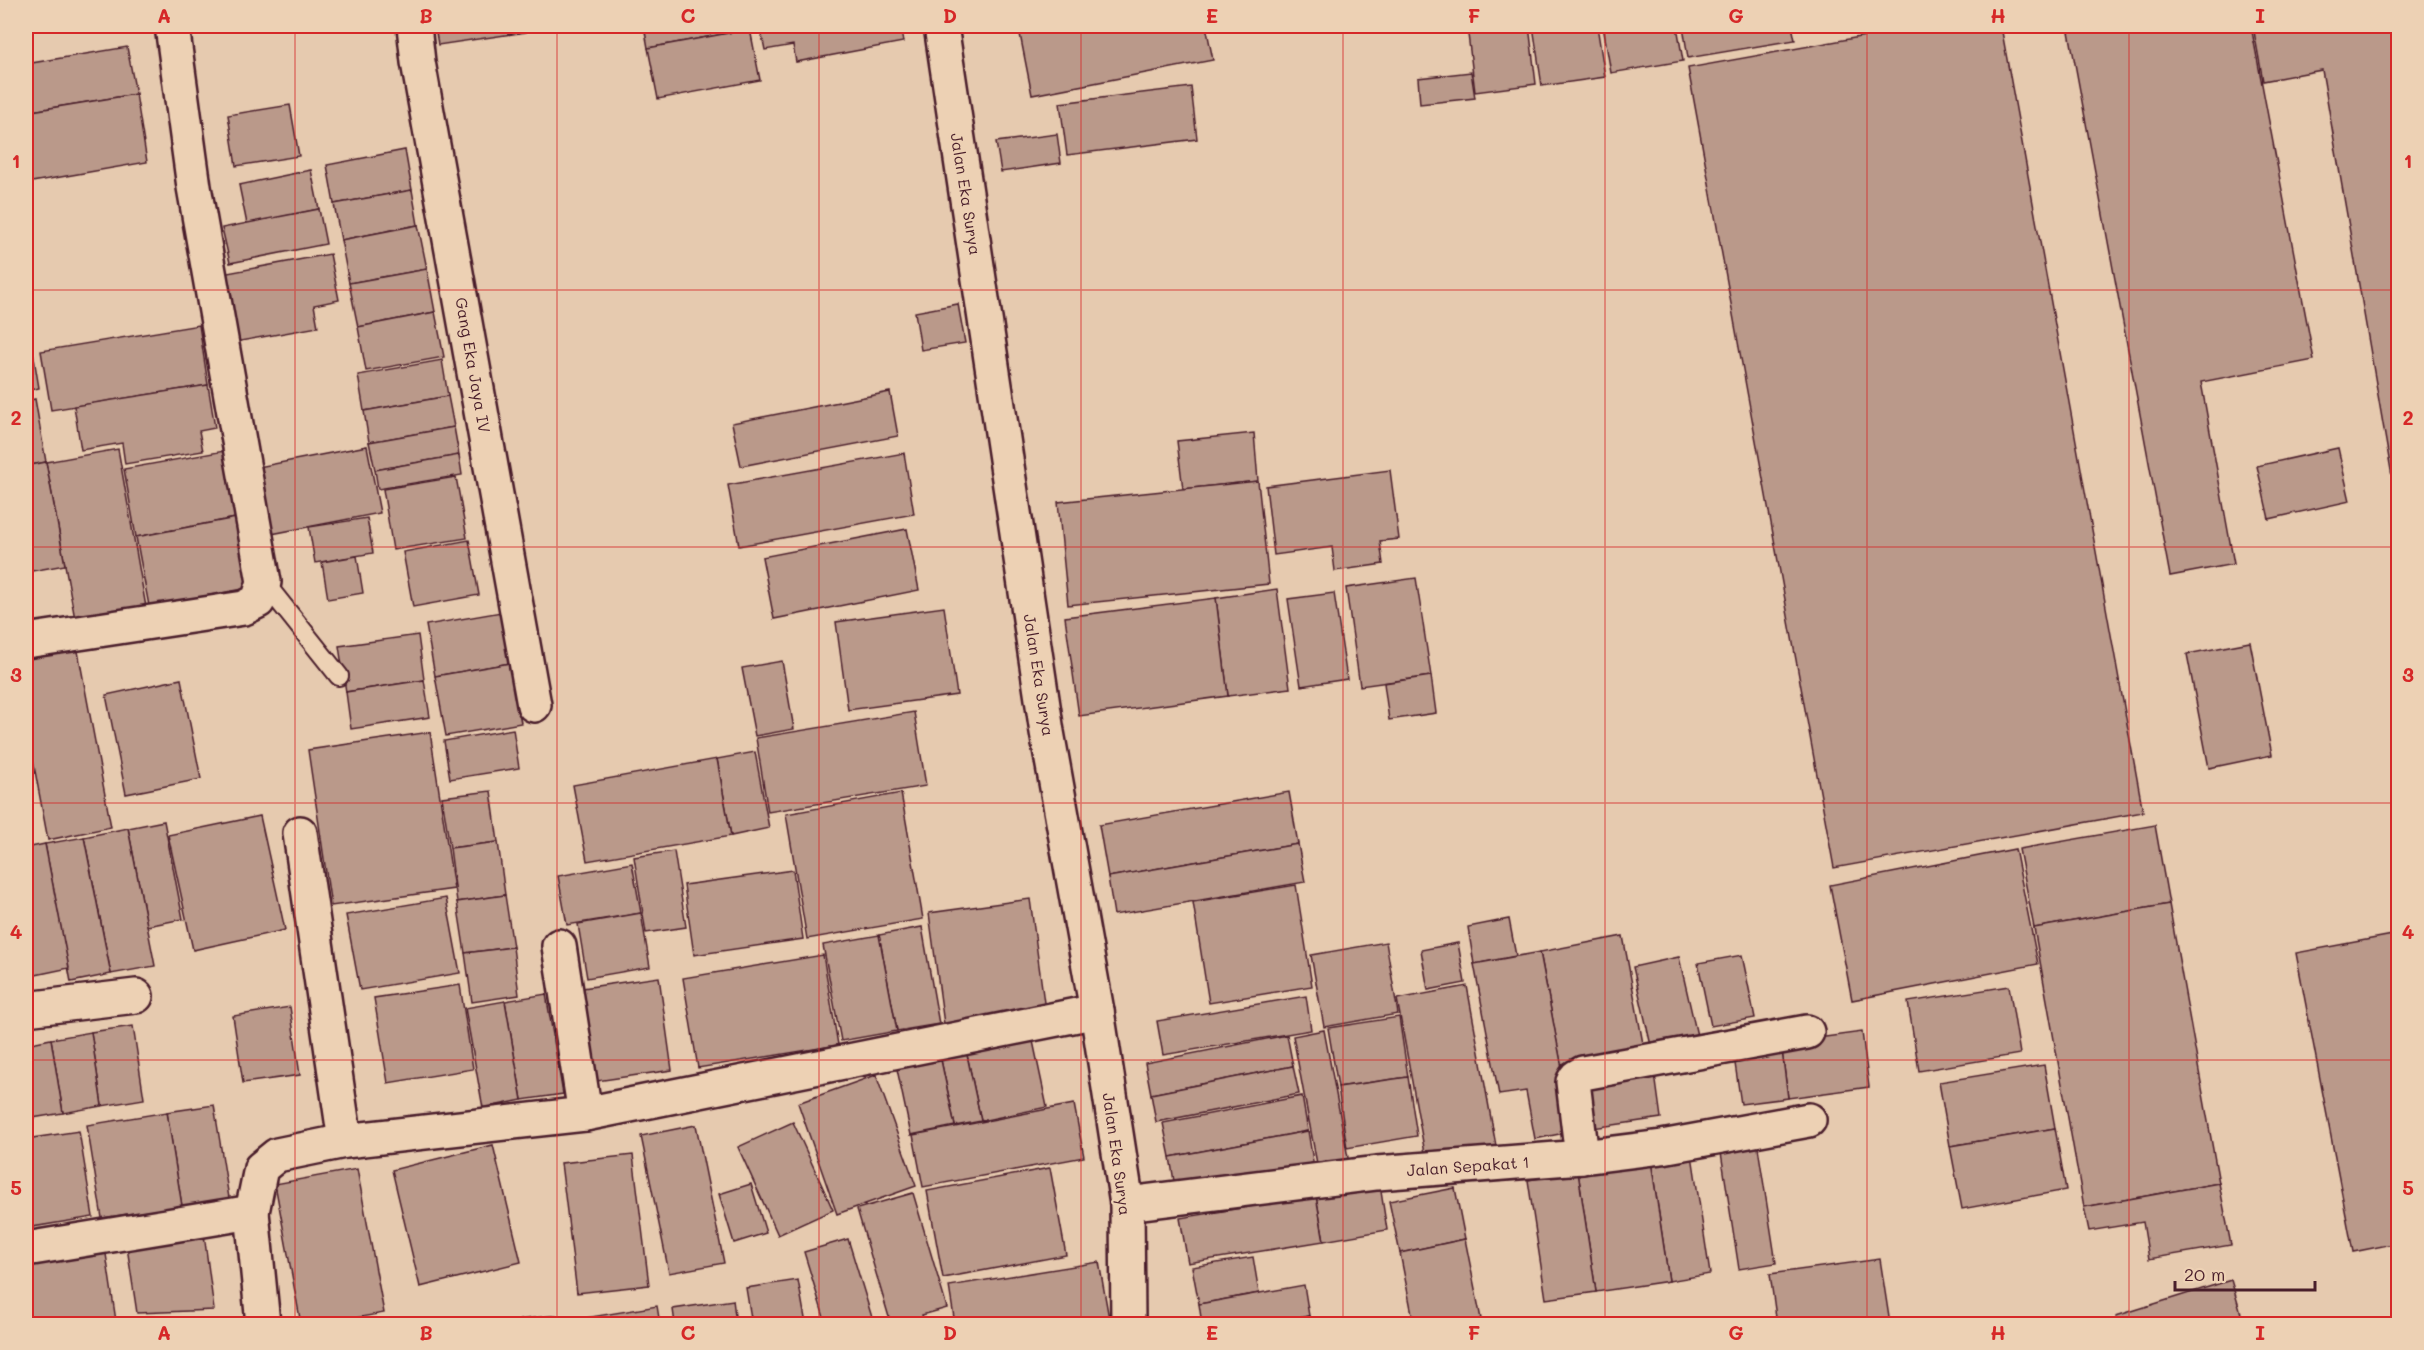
<svg xmlns="http://www.w3.org/2000/svg" width="2424" height="1350" viewBox="0 0 2424 1350" font-family="Mali,sans-serif">
<style>
.building{fill:#ba998a;stroke:#4a1f2b;stroke-width:1.5}
.lines{fill:none;stroke-linecap:round;stroke-linejoin:round}
.lane-casing{stroke:#4a1f2b;stroke-width:22}
.street-casing{stroke:#4a1f2b;stroke-width:38}
.secondary-casing{stroke:#4a1f2b;stroke-width:38}
.lane{stroke:#edd1b4;stroke-width:18}
.street{stroke:#edd1b4;stroke-width:33}
.secondary{stroke:#edd1b4;stroke-width:33}
.grid{fill:none;stroke:#d62828;stroke-width:1.5;stroke-opacity:0.55}
.labels{text-anchor:middle;stroke-width:4.5;stroke-linejoin:round;paint-order:stroke}
.street-label{font-size:16px;fill:#4a1f2b;stroke:#edd1b4}
.neatline{fill:none;stroke:#d62828;stroke-width:2}
.grid-label{font-size:20px;text-anchor:middle;font-weight:bold;fill:#d62828}
</style>
<rect width="100%" height="100%" fill="#e6caaf"/>
<filter id="ink" filterUnits="userSpaceOnUse"><feTurbulence type="fractalNoise" baseFrequency=".0167" numOctaves="2"/><feDisplacementMap in="SourceGraphic" scale="12" xChannelSelector="R" yChannelSelector="G"/><feConvolveMatrix kernelMatrix="1 2 1 2 8 2 1 2 1" color-interpolation-filters="sRGB"/></filter>
<g filter="url(#ink)">
<g class="building">
<polygon points="435,26 525,26 526,32 438,45"/>
<polygon points="644,26 750,26 750,29 648,48"/>
<polygon points="760,26 900,26 903,42 796,62 793,45 765,50"/>
<polygon points="1035,26 1206,26 1213,60 1032,95 1019,29"/>
<polygon points="1401,26 1458,26 1458,27 1402,33"/>
<polygon points="1467,26 1529,26 1536,84 1475,92"/>
<polygon points="1533,26 1597,26 1605,77 1542,86"/>
<polygon points="1603,26 1677,26 1683,61 1611,73"/>
<polygon points="1683,26 1792,26 1795,40 1688,58"/>
<polygon points="1921,26 2001,26 2143,812 1834,868 1688,68"/>
<polygon points="2068,26 2251,26 2314,360 2201,382 2234,564 2170,576"/>
<polygon points="2253,26 2398,26 2398,511 2322,70 2263,81"/>
<polygon points="750,29 760,80 658,99 648,48"/>
<polygon points="127,47 136,94 26,112 26,64"/>
<polygon points="1471,72 1475,98 1420,104 1418,78"/>
<polygon points="1191,87 1197,139 1067,155 1060,103"/>
<polygon points="136,94 147,162 26,183 26,112"/>
<polygon points="290,105 299,156 236,166 228,115"/>
<polygon points="1057,134 1061,163 1001,172 996,142"/>
<polygon points="405,150 412,190 334,204 327,165"/>
<polygon points="311,170 319,209 247,224 239,185"/>
<polygon points="412,190 418,225 341,240 334,204"/>
<polygon points="319,209 326,244 230,263 222,228"/>
<polygon points="418,225 427,269 349,283 341,240"/>
<polygon points="330,254 339,300 314,305 318,327 235,342 222,274"/>
<polygon points="427,269 435,312 358,327 349,283"/>
<polygon points="958,304 965,343 921,350 915,312"/>
<polygon points="26,310 39,388 26,391"/>
<polygon points="435,312 444,357 366,371 358,327"/>
<polygon points="199,325 208,385 51,410 41,351"/>
<polygon points="442,360 448,396 364,411 358,375"/>
<polygon points="208,385 215,428 199,431 203,451 125,464 122,443 81,450 74,406"/>
<polygon points="890,392 898,436 741,466 732,423"/>
<polygon points="448,396 454,427 369,442 364,411"/>
<polygon points="35,399 46,462 26,466 26,401"/>
<polygon points="454,427 459,455 375,470 369,442"/>
<polygon points="1254,433 1258,481 1183,489 1177,441"/>
<polygon points="367,446 380,513 261,536 248,469"/>
<polygon points="2338,448 2350,501 2269,519 2257,466"/>
<polygon points="118,449 146,607 75,619 46,462"/>
<polygon points="224,451 236,518 136,537 124,469"/>
<polygon points="904,453 914,514 739,546 728,485"/>
<polygon points="459,455 462,475 378,489 375,470"/>
<polygon points="46,462 65,565 26,572 26,466"/>
<polygon points="1390,470 1399,539 1380,541 1383,564 1335,571 1332,547 1274,555 1266,486"/>
<polygon points="456,477 467,538 393,550 383,489"/>
<polygon points="1258,481 1269,584 1068,605 1058,502"/>
<polygon points="236,518 249,588 149,606 136,537"/>
<polygon points="367,518 373,553 315,563 309,527"/>
<polygon points="907,529 919,590 774,619 762,557"/>
<polygon points="469,540 479,595 413,607 403,552"/>
<polygon points="357,556 363,593 328,599 322,562"/>
<polygon points="1416,578 1431,676 1360,686 1346,588"/>
<polygon points="26,585 32,621 26,623"/>
<polygon points="1277,589 1290,688 1228,696 1216,598"/>
<polygon points="1334,593 1347,679 1301,686 1288,599"/>
<polygon points="1216,598 1228,696 1079,716 1065,617"/>
<polygon points="944,607 957,695 848,710 836,622"/>
<polygon points="501,612 510,663 435,676 426,625"/>
<polygon points="418,635 424,680 346,692 339,646"/>
<polygon points="2250,642 2272,755 2209,768 2187,654"/>
<polygon points="77,646 111,827 48,840 26,723 26,655"/>
<polygon points="782,661 794,729 755,736 742,668"/>
<polygon points="510,663 521,723 446,736 435,676"/>
<polygon points="1431,676 1436,713 1389,720 1384,683"/>
<polygon points="181,679 201,779 126,794 106,695"/>
<polygon points="424,680 430,717 351,729 346,692"/>
<polygon points="914,712 926,786 768,812 756,738"/>
<polygon points="513,729 519,768 450,779 444,741"/>
<polygon points="430,732 454,889 331,906 308,750"/>
<polygon points="755,752 769,828 731,836 717,759"/>
<polygon points="717,759 731,836 587,861 573,785"/>
<polygon points="491,791 498,842 450,848 442,797"/>
<polygon points="1289,792 1298,844 1108,877 1099,825"/>
<polygon points="901,793 923,919 807,939 786,814"/>
<polygon points="260,816 285,930 193,950 168,835"/>
<polygon points="164,821 183,919 147,926 128,828"/>
<polygon points="2155,825 2169,904 2034,928 2019,849"/>
<polygon points="128,828 155,966 111,974 84,837"/>
<polygon points="84,837 111,974 71,982 45,844"/>
<polygon points="498,842 505,895 457,902 450,848"/>
<polygon points="45,844 69,968 26,977 26,848"/>
<polygon points="1298,844 1305,882 1114,915 1108,877"/>
<polygon points="2015,849 2038,964 1852,1000 1830,885"/>
<polygon points="674,851 686,927 646,933 634,857"/>
<polygon points="632,863 641,913 567,925 558,876"/>
<polygon points="793,870 803,939 694,955 684,885"/>
<polygon points="1296,885 1312,986 1209,1003 1193,902"/>
<polygon points="505,895 513,947 465,953 457,902"/>
<polygon points="446,898 460,973 360,990 346,915"/>
<polygon points="1030,899 1045,1010 944,1024 929,913"/>
<polygon points="2169,904 2219,1183 2084,1207 2034,928"/>
<polygon points="641,913 650,967 587,978 578,924"/>
<polygon points="1509,919 1516,956 1474,964 1468,927"/>
<polygon points="922,927 939,1024 897,1031 879,935"/>
<polygon points="2398,934 2398,1243 2353,1252 2296,953"/>
<polygon points="879,935 897,1031 841,1041 823,945"/>
<polygon points="1623,936 1644,1049 1561,1064 1540,952"/>
<polygon points="1386,942 1398,1014 1324,1027 1311,955"/>
<polygon points="1458,943 1465,983 1428,990 1421,950"/>
<polygon points="513,947 519,995 472,1002 465,953"/>
<polygon points="1540,952 1574,1131 1535,1139 1526,1091 1499,1095 1474,964"/>
<polygon points="823,955 838,1045 698,1068 683,978"/>
<polygon points="1742,955 1755,1018 1711,1026 1698,963"/>
<polygon points="1679,957 1698,1040 1652,1050 1633,967"/>
<polygon points="659,977 672,1070 590,1082 576,989"/>
<polygon points="460,985 473,1069 388,1083 374,998"/>
<polygon points="1467,986 1496,1146 1426,1159 1397,999"/>
<polygon points="2009,986 2020,1054 1919,1071 1908,1002"/>
<polygon points="546,994 563,1094 522,1100 505,1001"/>
<polygon points="1306,996 1311,1030 1163,1055 1157,1021"/>
<polygon points="505,1001 522,1100 483,1108 465,1008"/>
<polygon points="290,1007 300,1075 243,1083 233,1016"/>
<polygon points="1399,1017 1408,1077 1338,1087 1328,1028"/>
<polygon points="133,1026 144,1099 102,1106 91,1032"/>
<polygon points="1324,1030 1349,1163 1318,1169 1293,1036"/>
<polygon points="91,1032 102,1106 63,1113 51,1039"/>
<polygon points="1862,1032 1869,1087 1788,1098 1781,1043"/>
<polygon points="1287,1035 1293,1066 1151,1094 1145,1063"/>
<polygon points="51,1039 63,1113 26,1119 26,1044"/>
<polygon points="1033,1041 1047,1107 981,1121 967,1055"/>
<polygon points="1781,1043 1788,1098 1741,1104 1733,1050"/>
<polygon points="967,1055 981,1121 955,1126 941,1060"/>
<polygon points="941,1060 955,1126 911,1135 897,1069"/>
<polygon points="2044,1065 2055,1128 1950,1146 1939,1082"/>
<polygon points="1293,1066 1299,1094 1156,1122 1151,1094"/>
<polygon points="1654,1067 1661,1118 1593,1128 1586,1077"/>
<polygon points="876,1075 916,1186 837,1214 798,1103"/>
<polygon points="1408,1077 1417,1136 1347,1148 1338,1087"/>
<polygon points="1302,1096 1308,1131 1170,1157 1163,1123"/>
<polygon points="1074,1104 1084,1157 923,1187 913,1135"/>
<polygon points="214,1105 229,1198 182,1206 167,1112"/>
<polygon points="167,1112 182,1206 102,1218 87,1125"/>
<polygon points="793,1122 833,1210 778,1235 738,1147"/>
<polygon points="696,1125 724,1263 669,1273 641,1136"/>
<polygon points="2055,1128 2066,1190 1962,1209 1950,1146"/>
<polygon points="79,1131 93,1217 26,1228 26,1139"/>
<polygon points="1308,1131 1314,1167 1176,1193 1170,1157"/>
<polygon points="1757,1141 1776,1263 1739,1269 1720,1146"/>
<polygon points="493,1145 521,1262 420,1287 392,1170"/>
<polygon points="633,1155 649,1285 577,1293 561,1163"/>
<polygon points="1692,1155 1710,1274 1669,1281 1651,1161"/>
<polygon points="1651,1161 1669,1281 1596,1292 1578,1172"/>
<polygon points="1050,1168 1066,1255 943,1278 927,1191"/>
<polygon points="357,1169 384,1313 321,1324 301,1324 275,1184"/>
<polygon points="1578,1172 1596,1292 1546,1299 1528,1180"/>
<polygon points="2219,1183 2231,1245 2149,1259 2143,1222 2089,1231 2084,1207"/>
<polygon points="751,1184 766,1233 734,1243 719,1194"/>
<polygon points="1380,1185 1387,1230 1324,1241 1316,1196"/>
<polygon points="1455,1188 1465,1239 1400,1253 1389,1201"/>
<polygon points="913,1193 947,1308 922,1315 925,1324 891,1324 857,1209"/>
<polygon points="1316,1196 1324,1241 1188,1263 1180,1218"/>
<polygon points="204,1234 214,1310 137,1313 127,1247"/>
<polygon points="848,1239 874,1324 826,1324 804,1252"/>
<polygon points="1465,1239 1481,1319 1456,1324 1414,1324 1400,1253"/>
<polygon points="106,1254 116,1321 96,1324 26,1324 26,1266"/>
<polygon points="1253,1257 1259,1293 1199,1304 1192,1267"/>
<polygon points="1880,1259 1890,1324 1777,1324 1770,1274"/>
<polygon points="1099,1262 1110,1324 955,1324 949,1286"/>
<polygon points="798,1280 806,1324 752,1324 746,1288"/>
<polygon points="2231,1280 2244,1324 2119,1324 2116,1316"/>
<polygon points="1304,1285 1309,1316 1264,1324 1202,1324 1199,1304"/>
<polygon points="733,1300 736,1324 675,1324 673,1309"/>
<polygon points="657,1306 660,1324 574,1324 573,1320"/>
<polygon points="556,1315 558,1324 521,1324 520,1320"/>
<polygon points="1309,1316 1310,1324 1264,1324"/>
</g>
<g class="lines">
<defs>
<polyline id="lane" points="264,582 339,676"/>
<g id="street">
<polyline points="414,26 418,62 534,705"/>
<polyline points="26,641 244,608 258,601 264,582 194,187 172,26"/>
<polyline points="300,833 345,1141"/>
<polyline points="559,946 585,1114"/>
<polyline points="26,1009 136,996"/>
<polyline points="1582,1157 1573,1082 1576,1077 1583,1073 1807,1032"/>
<polyline points="1127,1204 1377,1173 1582,1157 1662,1147 1809,1120"/>
<polyline points="26,1249 252,1212"/>
<polyline points="263,1324 252,1212 261,1168 277,1155 345,1141 585,1114 1097,1011"/>
</g>
<polyline id="secondary" points="941,26 1047,732 1097,1011 1127,1204 1128,1324"/>
</defs>
<use href="#lane" class="lane-casing"/>
<use href="#street" class="street-casing"/>
<use href="#secondary" class="secondary-casing"/>
<use href="#lane" class="lane"/>
<use href="#street" class="street"/>
<use href="#secondary" class="secondary"/>
</g>
</g>
<path class="grid" d="M295,26V1324M557,26V1324M819,26V1324M1081,26V1324M1343,26V1324M1605,26V1324M1867,26V1324M2129,26V1324M26,290H2398M26,547H2398M26,803H2398M26,1060H2398"/>
<g class="labels">
<g class="street-label">
<text transform="translate(966 194) rotate(81)" y="6">Jalan Eka Surya</text>
<text transform="translate(473 365) rotate(80)" y="6">Gang Eka Jaya IV</text>
<text transform="translate(1039 675) rotate(81)" y="6">Jalan Eka Surya</text>
<text transform="translate(1117 1154) rotate(82)" y="6">Jalan Eka Surya</text>
<text transform="translate(1468 1166) rotate(-4)" y="6">Jalan Sepakat 1</text>
</g>
</g>
<rect width="2424" height="1350" fill="none" stroke="#edd1b4" stroke-width="66"/>
<path d="M2175 1281v9h140v-9" fill="none" stroke="#4a1f2b" stroke-width="3"/>
<text x="2184" y="1281" font-size="18" fill="#4a1f2b" stroke="#edd1b4" stroke-width="4.5" paint-order="stroke">20 m</text>
<rect x="33" y="33" width="2358" height="1284" class="neatline"/>
<g class="grid-label">
<text x="164" y="23">A</text>
<text x="426" y="23">B</text>
<text x="688" y="23">C</text>
<text x="950" y="23">D</text>
<text x="1212" y="23">E</text>
<text x="1474" y="23">F</text>
<text x="1736" y="23">G</text>
<text x="1998" y="23">H</text>
<text x="2260" y="23">I</text>
<text x="16" y="168">1</text>
<text x="2408" y="168">1</text>
<text x="16" y="425">2</text>
<text x="2408" y="425">2</text>
<text x="16" y="682">3</text>
<text x="2408" y="682">3</text>
<text x="16" y="939">4</text>
<text x="2408" y="939">4</text>
<text x="16" y="1195">5</text>
<text x="2408" y="1195">5</text>
<text x="164" y="1340">A</text>
<text x="426" y="1340">B</text>
<text x="688" y="1340">C</text>
<text x="950" y="1340">D</text>
<text x="1212" y="1340">E</text>
<text x="1474" y="1340">F</text>
<text x="1736" y="1340">G</text>
<text x="1998" y="1340">H</text>
<text x="2260" y="1340">I</text>
</g>
</svg>
